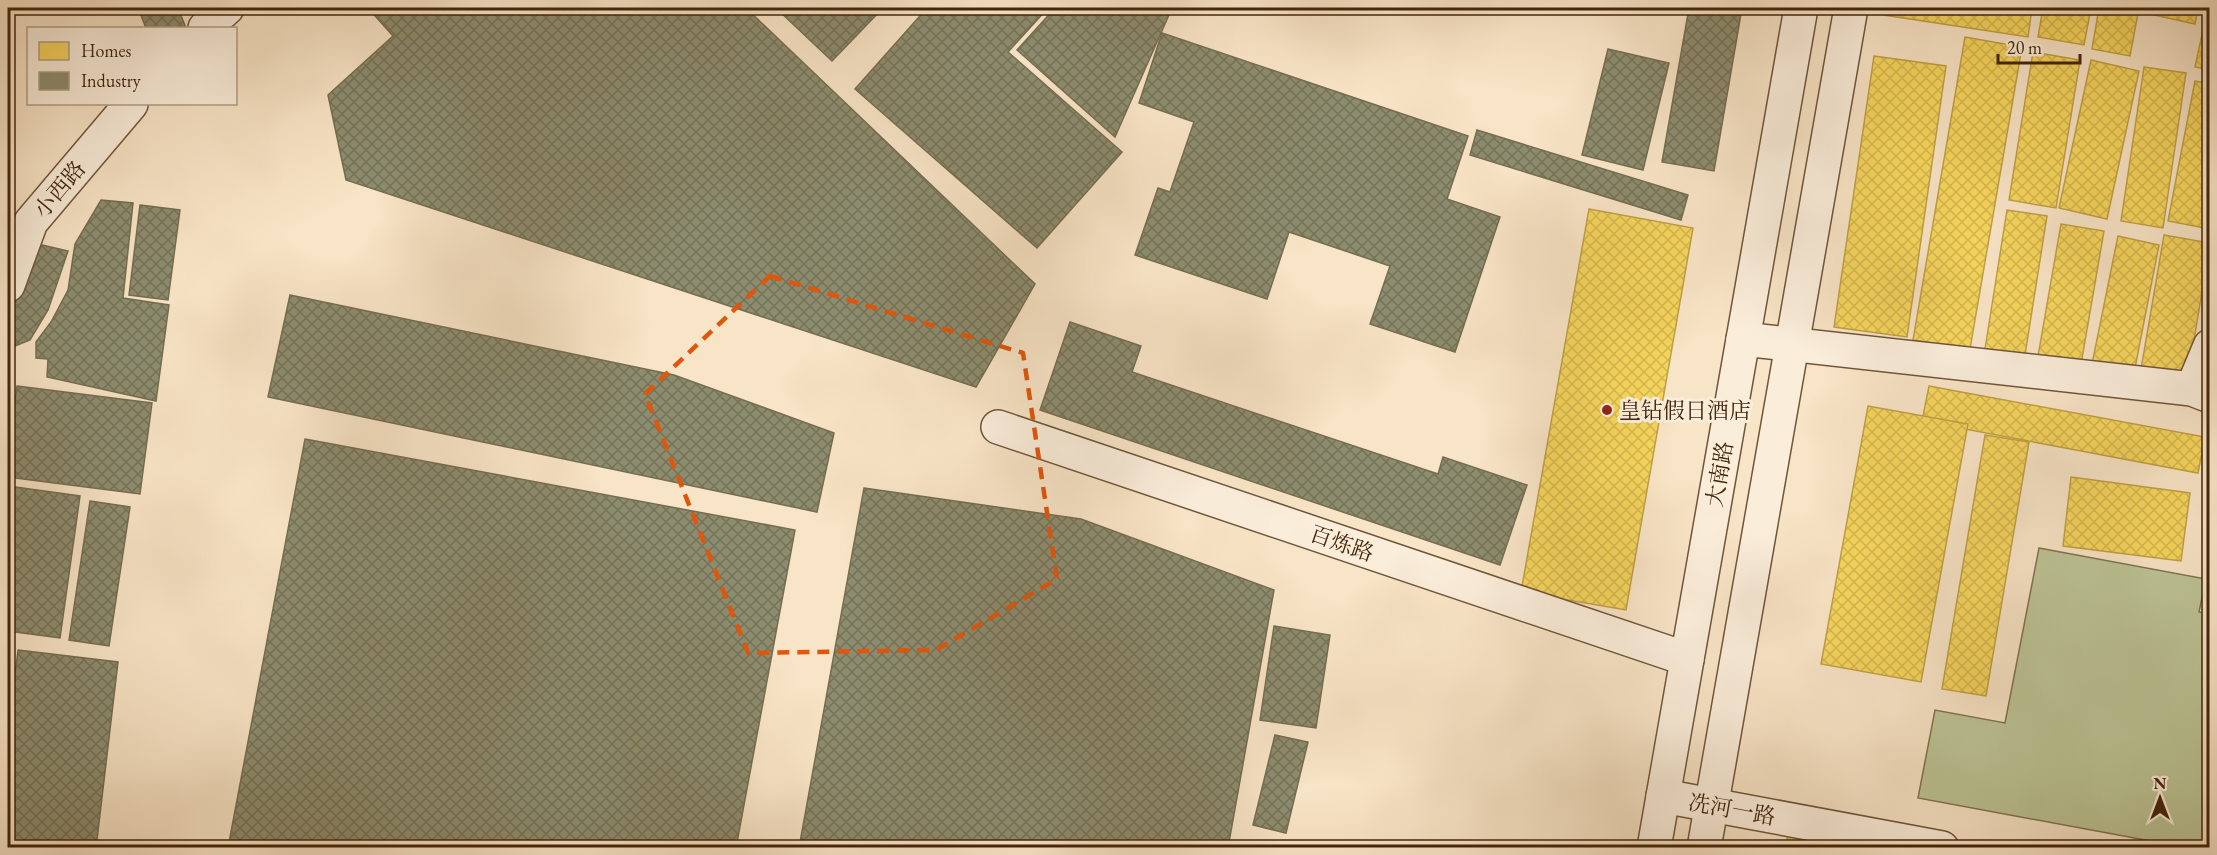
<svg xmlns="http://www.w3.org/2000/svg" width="2217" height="855" viewBox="0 0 2217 855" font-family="'EB Garamond','Noto Serif SC',serif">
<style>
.green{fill:#bcc496;stroke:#807450;stroke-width:1.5}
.homes{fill:url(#homes-cross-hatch);stroke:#c0a044;stroke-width:1.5}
.industry{fill:url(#industry-cross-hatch);stroke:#766d50;stroke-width:1.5}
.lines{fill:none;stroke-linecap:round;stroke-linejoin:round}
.minor-casing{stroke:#70553a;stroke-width:36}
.minor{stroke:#faedda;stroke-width:33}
.marked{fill:none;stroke:#e0560c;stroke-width:4.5;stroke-dasharray:12 8;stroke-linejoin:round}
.poi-dot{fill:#8f2418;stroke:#faedda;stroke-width:2}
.labels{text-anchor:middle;stroke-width:6;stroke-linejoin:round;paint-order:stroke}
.street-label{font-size:22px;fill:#43250b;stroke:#faedda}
.poi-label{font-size:22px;fill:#43250b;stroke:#faedda;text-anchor:start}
</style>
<defs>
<pattern id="homes-cross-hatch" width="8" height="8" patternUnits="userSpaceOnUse" patternTransform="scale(1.5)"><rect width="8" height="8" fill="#f6d55c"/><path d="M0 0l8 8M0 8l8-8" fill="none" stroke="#d4b74f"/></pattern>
<pattern id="industry-cross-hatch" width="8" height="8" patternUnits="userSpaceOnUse" patternTransform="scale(1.5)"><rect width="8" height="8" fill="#8c8c6e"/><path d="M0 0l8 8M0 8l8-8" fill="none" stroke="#747259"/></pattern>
</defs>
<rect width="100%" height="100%" fill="#f8e4c6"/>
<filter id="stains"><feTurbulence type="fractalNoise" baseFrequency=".00333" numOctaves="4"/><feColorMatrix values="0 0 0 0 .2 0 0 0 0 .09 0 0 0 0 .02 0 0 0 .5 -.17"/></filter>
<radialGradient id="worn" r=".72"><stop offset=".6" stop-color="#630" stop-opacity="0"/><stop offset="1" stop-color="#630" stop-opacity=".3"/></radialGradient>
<polygon class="green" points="2039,548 2206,579 2199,612 2210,614 2209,847 2183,847 1918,798 1935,710 2005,723"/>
<g class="homes">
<polygon points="1885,8 2032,8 2028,37 1884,15"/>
<polygon points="2043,8 2091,8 2084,45 2038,37"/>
<polygon points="2099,8 2139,8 2130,56 2092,49"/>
<polygon points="2146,8 2198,8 2195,24 2145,13"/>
<polygon points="2206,16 2210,17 2210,70 2195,67"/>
<polygon points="1965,37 2022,47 1970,349 1913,340"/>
<polygon points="2033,52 2080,60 2056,208 2009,200"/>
<polygon points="1874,56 1946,66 1907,337 1834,327"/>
<polygon points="2091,60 2139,71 2107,219 2059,208"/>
<polygon points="2144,67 2186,73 2163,228 2121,221"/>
<polygon points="2195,81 2210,84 2210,229 2168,221"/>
<polygon points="1589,209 1693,228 1626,610 1521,592"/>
<polygon points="2007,210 2047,216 2025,355 1985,349"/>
<polygon points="2061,224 2104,231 2080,370 2037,362"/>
<polygon points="2164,235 2210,243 2187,383 2140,375"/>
<polygon points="2118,236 2159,245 2134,373 2092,364"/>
<polygon points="1929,386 2205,437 2198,473 1922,421"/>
<polygon points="1868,406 1968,424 1921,682 1821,664"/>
<polygon points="1985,435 2029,442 1986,696 1942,689"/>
<polygon points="2071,477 2190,493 2181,561 2063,546"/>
<polygon points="1788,833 1871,848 1786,848"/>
<polygon points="1773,841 1809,848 1772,848"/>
</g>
<g class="industry">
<polygon points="138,8 178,8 186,28 146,28"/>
<polygon points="368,8 746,8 1035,284 976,387 346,180 328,95 393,36"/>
<polygon points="776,8 883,8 832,61"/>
<polygon points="927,8 1048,8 1008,52 1122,152 1037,248 855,89"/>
<polygon points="1055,8 1172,8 1115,137 1017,50"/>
<polygon points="1689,8 1742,8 1714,171 1662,162"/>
<polygon points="1162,33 1468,136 1447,199 1500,217 1455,352 1370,324 1390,266 1289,232 1267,299 1135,255 1158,188 1170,192 1194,122 1139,103"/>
<polygon points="1608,49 1669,63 1643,170 1582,155"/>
<polygon points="1477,130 1688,195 1681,220 1470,155"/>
<polygon points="101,200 133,203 123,298 169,305 156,401 47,377 48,359 36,358 36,342 51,322 68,290 75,244"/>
<polygon points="140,205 180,210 168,300 129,295"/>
<polygon points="38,244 68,251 48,310 30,340 8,349 8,322"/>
<polygon points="290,295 674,375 834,433 817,512 268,397"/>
<polygon points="1070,322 1141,346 1132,372 1438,474 1443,457 1527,485 1500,565 1040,410"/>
<polygon points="17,386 152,403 140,494 8,477 8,455"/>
<polygon points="305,439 795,530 736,848 228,848"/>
<polygon points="8,486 80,496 60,638 8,631"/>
<polygon points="864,488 1081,519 1274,590 1228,848 799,848"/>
<polygon points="90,501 130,507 109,646 69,640"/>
<polygon points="1274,626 1330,635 1316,728 1260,720"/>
<polygon points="18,650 118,662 96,848 8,848 8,730"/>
<polygon points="1275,735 1308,742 1286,833 1253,825"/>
</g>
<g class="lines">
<defs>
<g id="minor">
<polyline points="205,28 227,8"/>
<polyline points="8,285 31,222 131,104"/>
<polyline points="1743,339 2192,389 2210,396"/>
<polyline points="2192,389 2210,346"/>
<polyline points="998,427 1687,659"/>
<polyline points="1663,796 1942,848"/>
<polyline points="1654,848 1801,8"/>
<polyline points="1704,848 1851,8"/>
</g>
</defs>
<use href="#minor" class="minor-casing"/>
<use href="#minor" class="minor"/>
</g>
<path class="marked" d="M770,276L1023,353L1057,579L936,650L748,653L645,394Z"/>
<circle class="poi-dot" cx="1607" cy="410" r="6"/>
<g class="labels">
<g class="street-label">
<text transform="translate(59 189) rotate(-50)" y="8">小西路</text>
<text transform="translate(1719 474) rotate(-80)" y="8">大南路</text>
<text transform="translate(1342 543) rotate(19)" y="8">百炼路</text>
<text transform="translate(1732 809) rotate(10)" y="8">冼河一路</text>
</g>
<g class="poi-label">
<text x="1619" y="418">皇钻假日酒店</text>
</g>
</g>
<rect width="2217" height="855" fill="none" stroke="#f8e4c6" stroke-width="30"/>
<rect x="9" y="9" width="2199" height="837" fill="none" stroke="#43250b" stroke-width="3"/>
<rect x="15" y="15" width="2187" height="825" fill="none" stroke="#43250b" stroke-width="1.5"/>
<rect x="27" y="27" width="210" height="78" fill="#faedda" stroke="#b19d87" stroke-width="1.5"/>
<rect x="39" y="42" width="30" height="18" fill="#f6d55c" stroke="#b19d87" stroke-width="1.5"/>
<text x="81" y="57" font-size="18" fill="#43250b">Homes</text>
<rect x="39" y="72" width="30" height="18" fill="#8c8c6e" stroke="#b19d87" stroke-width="1.5"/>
<text x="81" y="87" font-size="18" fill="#43250b">Industry</text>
<g transform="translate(2160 798)" stroke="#faedda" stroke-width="4.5" paint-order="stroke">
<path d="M0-4.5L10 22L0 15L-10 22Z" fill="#43250b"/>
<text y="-9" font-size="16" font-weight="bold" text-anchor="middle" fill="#43250b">N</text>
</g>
<path d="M1998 54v9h82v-9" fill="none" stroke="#43250b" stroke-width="3"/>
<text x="2007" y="54" font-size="18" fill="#43250b" stroke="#faedda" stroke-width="4.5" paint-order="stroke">20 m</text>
<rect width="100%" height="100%" filter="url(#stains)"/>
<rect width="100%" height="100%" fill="url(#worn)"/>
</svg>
